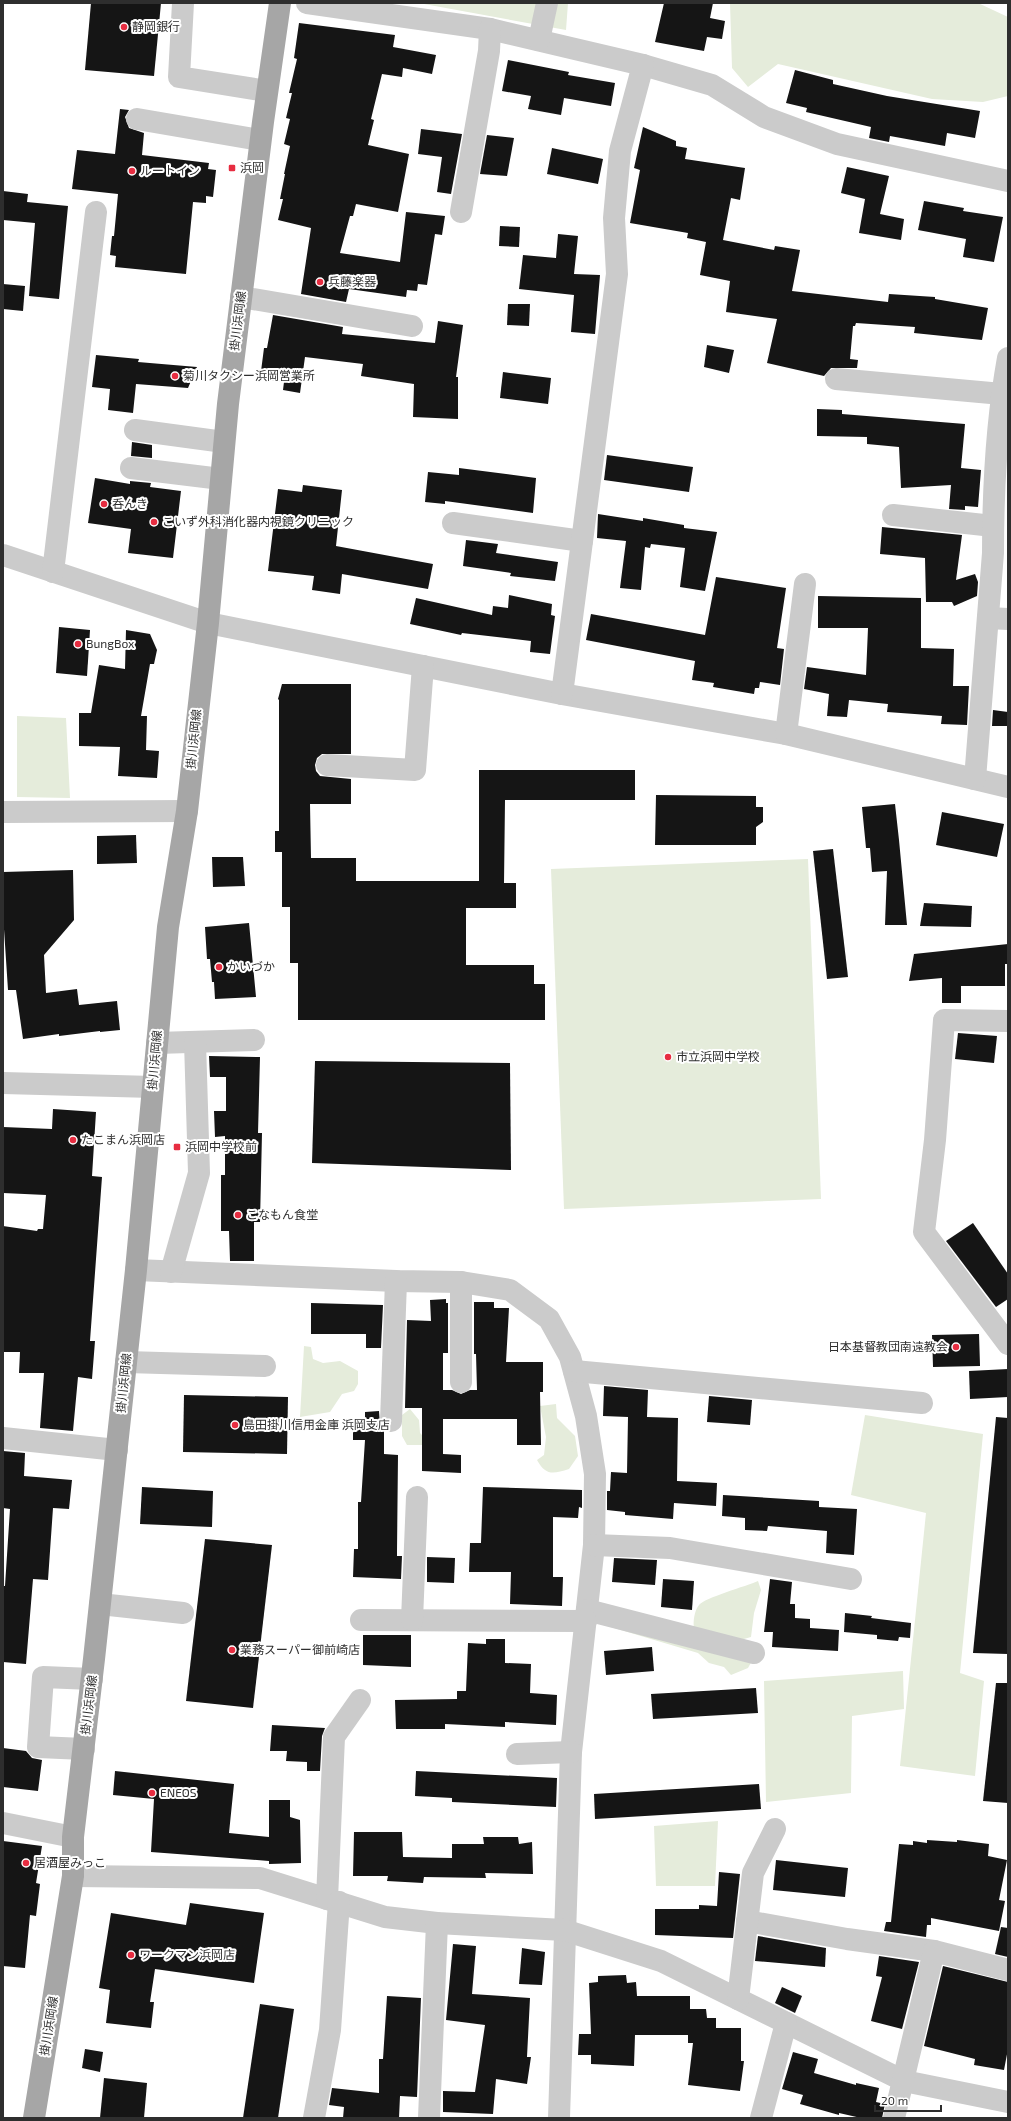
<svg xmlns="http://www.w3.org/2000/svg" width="1011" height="2121" viewBox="0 0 1011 2121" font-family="'Exo 2','Noto Sans JP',sans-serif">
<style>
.green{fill:#e5ecdb}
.building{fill:#151515}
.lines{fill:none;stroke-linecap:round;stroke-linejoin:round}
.minor{stroke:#cbcbcb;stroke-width:22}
.major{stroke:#a6a6a6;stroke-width:22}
.poi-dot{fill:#e72d41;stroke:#fff;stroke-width:1.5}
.labels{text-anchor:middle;stroke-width:4;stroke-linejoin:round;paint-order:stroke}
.poi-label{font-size:12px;fill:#2e2e2e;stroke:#fff;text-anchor:start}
.street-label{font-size:12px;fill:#2e2e2e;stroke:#fff}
</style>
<rect width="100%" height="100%" fill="#fff"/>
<g class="green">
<polygon points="406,3 568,3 566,30 424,4"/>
<polygon points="730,3 978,3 1008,17 1008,96 983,102 932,99 778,64 748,87 732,68"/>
<polygon points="17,716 66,718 70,798 17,797"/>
<polygon points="808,859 821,1199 564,1209 551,869"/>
<polygon points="304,1346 311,1347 313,1359 323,1363 340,1361 358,1371 358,1384 354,1391 342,1394 330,1412 300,1417"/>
<path d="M556,1404L557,1418L575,1436L578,1456L569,1469C553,1474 546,1476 537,1460L544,1455L546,1437L540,1406Z"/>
<polygon points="410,1409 419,1420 420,1433 426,1439 425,1445 407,1445 402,1436 402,1415"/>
<polygon points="865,1415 983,1434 960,1673 984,1681 975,1776 900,1766 926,1513 851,1495"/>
<path d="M758,1581L761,1590L754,1613L751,1637L737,1641L694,1629C693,1622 694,1611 699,1605C704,1598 747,1586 758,1581Z"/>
<polygon points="604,1625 753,1659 748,1668 731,1675 724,1667 709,1663 698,1653"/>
<polygon points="903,1671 904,1709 852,1716 851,1793 766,1802 764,1681"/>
<polygon points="718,1821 715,1886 656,1886 654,1826"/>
</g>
<g class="building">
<polygon points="91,3 161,3 154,76 85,70"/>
<polygon points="664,3 713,3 710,18 725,21 722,39 707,37 704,51 655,42"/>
<polygon points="299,23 395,35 393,47 436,55 432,74 403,68 402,77 382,74 371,119 374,120 368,145 409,154 398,212 356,204 353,216 350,216 340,253 400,262 406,212 445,216 442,235 435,234 427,285 418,284 417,291 407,290 406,297 349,289 346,302 301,294 311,228 278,220 283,199 280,199 285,174 284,174 290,146 284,144 290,119 286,118 292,93 289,93 297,59 294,58"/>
<polygon points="508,60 569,72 568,75 615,83 611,106 564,98 561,115 528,109 531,96 502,91"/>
<polygon points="795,70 833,80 833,84 887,96 980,111 975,138 947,133 945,146 890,136 889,142 869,138 871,127 806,112 807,108 786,103"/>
<polygon points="120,109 129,110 125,117 129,128 144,133 142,155 209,163 208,169 216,170 213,197 206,196 206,203 193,202 186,274 115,267 116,256 110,255 112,236 114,236 118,194 72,189 77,150 115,154"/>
<polygon points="643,127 676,141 676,146 687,148 685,159 745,168 740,200 731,198 723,240 774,250 775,246 800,250 792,291 888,302 889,294 935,297 935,299 988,308 982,340 914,333 915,327 856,323 855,326 853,326 850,359 858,360 857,368 831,368 824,376 767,363 777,319 726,312 730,281 700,275 706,242 687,238 688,233 630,223 640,170 634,168"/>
<polygon points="421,129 462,134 451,194 437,192 442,157 418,154"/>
<polygon points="487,135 514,138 507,176 480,174"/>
<polygon points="552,148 603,159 598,184 547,174"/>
<polygon points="847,167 889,176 880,214 904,219 901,240 859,233 865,199 841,193"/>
<polygon points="3,191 28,194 27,202 68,206 59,299 29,296 35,223 3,220"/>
<polygon points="924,201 964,208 963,211 1003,217 994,262 963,257 966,239 918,230"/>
<polygon points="500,226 520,227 519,247 499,246"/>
<polygon points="558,234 578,236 574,274 600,275 595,334 571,332 574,295 519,289 523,255 556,258"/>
<polygon points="3,284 25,286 23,311 3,309"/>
<polygon points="508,304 530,304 529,326 507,325"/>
<polygon points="273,315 343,327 342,334 435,343 438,321 463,325 456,377 458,377 458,419 413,417 414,384 361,376 363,364 305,357 300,393 283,390 284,382 260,379 264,348 267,348"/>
<polygon points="707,345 734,350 729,373 704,367"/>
<polygon points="96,355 139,359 138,362 197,367 188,388 136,384 133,413 108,410 110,389 92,387"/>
<polygon points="503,372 551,378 548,404 500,398"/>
<polygon points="817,409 842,410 842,414 965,424 961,468 981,470 978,507 965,506 965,510 949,509 951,485 901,488 899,447 867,444 867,437 817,436"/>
<polygon points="132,442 152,445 152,458 131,456"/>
<polygon points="607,455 693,467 689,492 604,480"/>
<polygon points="459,468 536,478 533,513 445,501 445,504 425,502 428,472 459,475"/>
<polygon points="95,478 130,484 130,481 151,483 150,487 181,491 173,558 128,553 131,529 88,523"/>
<polygon points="303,485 342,490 336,546 433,564 428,589 342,574 340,594 312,590 314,576 268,571 278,489 302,492"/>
<polygon points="598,514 643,521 643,518 684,525 684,528 717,532 705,591 680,587 685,548 651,544 650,548 645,547 641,590 620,588 626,541 597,538"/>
<polygon points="882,527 962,535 956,580 975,574 978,582 977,596 954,606 952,602 926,602 925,558 880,554"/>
<polygon points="466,540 498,544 496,553 558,562 555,581 510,576 511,573 463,566"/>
<polygon points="716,577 786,588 777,648 784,649 780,685 760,682 759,688 755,688 754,694 713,687 714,683 692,680 695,661 586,640 591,614 705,635"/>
<polygon points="509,595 552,604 551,615 555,616 550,654 530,652 531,641 462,633 461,635 410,624 416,598 492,615 493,606 508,608"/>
<polygon points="818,596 921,598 921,648 954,649 953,686 969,686 967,725 941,724 942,716 887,712 888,704 849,700 847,717 827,716 829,694 804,689 807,667 866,675 868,628 818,628"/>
<polygon points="59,627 90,630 87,676 56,673"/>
<polygon points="126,630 150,634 157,650 154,664 150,664 141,716 147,716 146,750 159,751 157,778 118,776 120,747 79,746 79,713 91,713 99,665 125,669"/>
<polygon points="282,684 351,684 351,754 322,754 317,758 315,765 316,771 320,776 351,779 351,804 310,804 311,858 356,858 356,881 479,881 479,770 635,770 635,800 505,800 504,883 516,883 516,908 466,908 466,965 534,965 534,984 545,984 545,1020 298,1020 298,963 290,963 290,907 282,907 282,852 275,852 275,831 279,831 279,700 278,699"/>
<polygon points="993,710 1008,712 1008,726 992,726"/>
<polygon points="656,795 756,796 756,807 763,807 763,822 756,827 756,845 655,845"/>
<polygon points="895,804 899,840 907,925 885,925 887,871 872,872 870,848 866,848 862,807"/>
<polygon points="942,812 1004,824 997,857 936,845"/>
<polygon points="136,835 137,863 97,864 97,836"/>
<polygon points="833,849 848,977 827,979 813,851"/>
<polygon points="212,857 243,857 245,886 213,887"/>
<polygon points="73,870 74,920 44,955 46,993 77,989 79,1005 117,1001 120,1030 100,1032 100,1031 59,1036 59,1034 23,1039 16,990 8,990 3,914 3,872"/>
<polygon points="924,903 972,906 971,927 920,926"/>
<polygon points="249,923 256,997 215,999 214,982 212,982 210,959 207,959 205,927"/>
<polygon points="1008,944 1008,964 1005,964 1005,986 961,986 961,1003 942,1003 942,978 909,981 914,954"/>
<polygon points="958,1033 997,1036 994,1063 955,1059"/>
<polygon points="209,1056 260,1057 258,1133 262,1133 260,1222 254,1222 254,1261 230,1261 229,1231 221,1231 221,1175 225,1175 225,1136 215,1137 214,1111 226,1111 226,1077 210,1077"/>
<polygon points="315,1061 510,1063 511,1170 312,1163"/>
<polygon points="53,1109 96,1112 92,1176 102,1177 90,1341 95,1341 92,1379 78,1377 73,1431 40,1428 44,1373 19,1373 20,1352 3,1352 3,1226 37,1231 38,1229 43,1229 46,1195 3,1193 3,1127 52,1129"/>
<polygon points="973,1223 1008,1274 1008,1299 996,1307 946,1241"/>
<polygon points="446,1299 446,1303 448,1303 448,1353 443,1353 443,1390 452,1390 461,1394 470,1390 477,1390 476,1354 474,1354 474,1302 494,1302 494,1308 509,1308 506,1362 543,1362 543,1392 540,1392 541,1445 517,1445 517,1419 443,1419 443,1454 461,1455 461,1473 422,1471 422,1408 405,1408 407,1320 431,1321 430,1300"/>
<polygon points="311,1303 383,1305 381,1348 366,1348 366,1334 311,1334"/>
<polygon points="979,1334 980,1366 933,1367 932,1335"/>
<polygon points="1008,1369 1008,1397 970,1399 969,1371"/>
<polygon points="604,1386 648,1390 647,1417 678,1418 677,1481 717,1483 716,1506 674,1503 673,1519 625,1515 625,1512 607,1510 607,1491 610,1491 611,1472 627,1473 628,1417 603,1416"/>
<polygon points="184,1395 288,1397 287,1454 183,1452"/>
<polygon points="709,1396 752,1400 750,1425 707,1422"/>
<polygon points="379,1411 380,1426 384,1431 384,1454 398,1455 397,1551 397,1556 402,1556 401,1579 353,1577 354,1549 358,1549 358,1502 361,1502 365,1440 353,1440 353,1421 365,1421 365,1412"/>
<polygon points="996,1417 1008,1418 1008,1654 973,1653"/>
<polygon points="3,1451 25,1453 24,1476 72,1480 69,1509 53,1508 48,1580 33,1579 26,1664 3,1662 3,1586 5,1586 10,1509 3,1508"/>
<polygon points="142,1487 213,1491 212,1527 140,1524"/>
<polygon points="483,1487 582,1490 582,1508 579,1507 578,1518 553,1517 553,1577 563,1577 562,1606 510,1604 511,1572 469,1572 470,1543 481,1543"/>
<polygon points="723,1495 819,1501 819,1507 857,1509 854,1555 826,1553 827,1531 768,1526 767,1531 745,1530 745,1518 722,1516"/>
<polygon points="205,1539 272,1545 253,1708 186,1701"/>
<polygon points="427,1557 455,1558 454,1583 427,1582"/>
<polygon points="614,1558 657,1560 655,1585 612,1582"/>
<polygon points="663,1579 694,1581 692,1610 661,1607"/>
<polygon points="770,1579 792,1582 790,1604 795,1604 795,1618 810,1619 810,1628 839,1630 838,1651 772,1647 773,1632 764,1632"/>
<polygon points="845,1613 872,1616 871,1618 911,1623 910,1638 899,1637 898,1641 877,1639 877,1635 844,1632"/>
<polygon points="363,1635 411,1635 411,1667 363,1665"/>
<polygon points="486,1639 505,1639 505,1663 531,1664 530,1693 557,1695 556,1725 505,1722 505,1727 445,1724 445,1729 396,1729 395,1700 457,1699 457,1691 466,1691 468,1643 486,1644"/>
<polygon points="652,1647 654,1671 606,1675 604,1651"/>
<polygon points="996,1683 1008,1683 1008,1803 983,1801"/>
<polygon points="756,1688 758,1713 653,1719 651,1694"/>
<polygon points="272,1725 325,1728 322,1736 320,1771 307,1771 307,1762 286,1761 287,1751 270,1751"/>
<polygon points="3,1748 26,1751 32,1758 42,1760 38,1791 3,1787"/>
<polygon points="115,1771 234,1784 229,1833 269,1837 269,1800 290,1800 290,1817 300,1820 301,1863 269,1864 269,1861 151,1852 154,1799 113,1795"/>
<polygon points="416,1771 557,1778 556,1807 452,1802 452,1798 415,1796"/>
<polygon points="759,1784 761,1809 595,1819 594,1794"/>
<polygon points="354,1832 402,1832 403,1857 452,1858 452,1844 484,1844 483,1837 518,1837 519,1844 532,1842 533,1874 485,1873 486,1878 424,1877 423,1883 387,1881 388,1876 353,1876"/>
<polygon points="927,1840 957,1842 957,1840 989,1844 988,1856 1007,1860 999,1900 1005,1901 999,1931 931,1918 931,1925 927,1925 926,1937 884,1931 886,1922 891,1922 899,1844 913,1845 913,1841 927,1843"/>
<polygon points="3,1841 42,1846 36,1883 40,1884 36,1916 30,1915 25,1968 3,1966"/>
<polygon points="776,1860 848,1868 845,1897 773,1890"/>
<polygon points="719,1872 740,1874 733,1938 655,1935 655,1909 699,1909 699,1905 717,1906"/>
<polygon points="190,1903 264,1913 254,1983 155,1969 150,2002 154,2002 151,2028 106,2023 110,1990 99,1988 111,1913 186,1925"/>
<polygon points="1001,1927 1008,1928 1008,1957 995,1954"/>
<polygon points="758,1936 826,1948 825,1967 755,1961"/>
<polygon points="453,1944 476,1946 472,1994 530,1998 527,2057 531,2057 527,2084 496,2079 493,2114 443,2112 443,2091 475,2092 485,2025 446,2020"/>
<polygon points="522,1948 545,1952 542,1985 519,1984"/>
<polygon points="879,1956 919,1962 902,2029 871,2021 882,1977 876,1976"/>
<polygon points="943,1966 1008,1982 1008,2049 1004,2070 974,2065 975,2059 924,2046"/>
<polygon points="626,1975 627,1983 636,1982 637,1996 690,1996 690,2009 706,2009 707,2018 716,2018 716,2028 741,2028 741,2061 744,2061 740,2091 688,2085 693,2043 688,2043 688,2035 635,2035 634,2066 591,2064 591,2055 578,2055 579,2034 591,2034 589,1983 598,1982 598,1976"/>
<polygon points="782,1987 802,1996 795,2013 775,2003"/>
<polygon points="387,1996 421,1998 417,2097 400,2096 399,2118 343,2118 344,2107 329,2105 332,2088 379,2093 379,2059 383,2059"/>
<polygon points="260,2004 294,2009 278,2118 243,2118"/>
<polygon points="85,2049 103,2052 100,2072 82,2068"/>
<polygon points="793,2052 818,2059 814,2073 856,2085 856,2083 879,2088 876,2102 885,2104 882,2118 861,2118 839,2113 839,2115 800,2104 803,2095 782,2089"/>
<polygon points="104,2078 147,2083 144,2118 100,2118"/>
</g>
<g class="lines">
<g class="minor">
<polyline points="183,3 179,77 267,91"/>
<polyline points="307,3 490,29 643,65 712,85 764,117 837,144 1008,181"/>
<polyline points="539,40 547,3"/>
<polyline points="137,119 260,140"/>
<polyline points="461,212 489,51 490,29"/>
<polyline points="241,297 412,326"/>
<polyline points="836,379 1002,394"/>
<polyline points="135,430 224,442"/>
<polyline points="131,468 221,479"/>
<polyline points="893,515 993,526"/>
<polyline points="453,523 582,541"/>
<polyline points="3,555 208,623 562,694 786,734 1008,787"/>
<polyline points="53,572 96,212"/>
<polyline points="988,618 1008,619"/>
<polyline points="562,694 617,274 614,218 620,151 643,65"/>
<polyline points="786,734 805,584"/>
<polyline points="327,765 415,770 423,666"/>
<path d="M975,779L993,553C993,490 997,419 1008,358"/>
<polyline points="3,812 187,811"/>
<polyline points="1008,1021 944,1020 935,1140 924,1232 1008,1344"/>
<polyline points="157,1043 254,1040"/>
<polyline points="3,1083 153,1087"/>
<polyline points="136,1270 396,1281 461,1282 510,1290 549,1319 570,1357 586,1416 595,1474 594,1545 571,1752 559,2118"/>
<polyline points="171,1272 199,1173 195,1042"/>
<polyline points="461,1282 461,1382"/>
<polyline points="126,1362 265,1366"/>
<polyline points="574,1371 922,1403"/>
<polyline points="391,1421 396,1281"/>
<polyline points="3,1438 117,1450"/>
<polyline points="594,1545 670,1548 851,1579"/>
<polyline points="100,1604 183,1613"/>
<polyline points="587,1610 754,1653"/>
<polyline points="361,1620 586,1621"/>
<polyline points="412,1620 417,1497"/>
<polyline points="84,1749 38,1747 43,1677 92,1679"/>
<polyline points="517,1754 571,1752"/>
<polyline points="3,1823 73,1837"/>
<polyline points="73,1876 260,1878 385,1917 437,1923 564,1930 661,1961 904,2081 1008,2102"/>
<polyline points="327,1899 334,1737 360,1700"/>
<polyline points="747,1921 847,1939 934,1951"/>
<polyline points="738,1999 753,1873 775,1829"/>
<polyline points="314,2118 330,2030 339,1902"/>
<polyline points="429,2118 437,1923"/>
<polyline points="761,2118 786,2023"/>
<polyline points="894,2118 934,1951 1008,1970"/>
</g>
<polyline class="major" points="34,2118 73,1876 73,1837 94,1659 136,1270 168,927 187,811 208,623 228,404 263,122 280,3"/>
</g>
<g class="poi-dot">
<circle cx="124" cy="27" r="4"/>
<rect x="228" y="164" width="8" height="8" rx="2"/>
<circle cx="132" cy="171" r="4"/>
<circle cx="320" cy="282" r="4"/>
<circle cx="175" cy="376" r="4"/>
<circle cx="104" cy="504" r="4"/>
<circle cx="154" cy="522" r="4"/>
<circle cx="78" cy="644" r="4"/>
<circle cx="219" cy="967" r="4"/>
<circle cx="668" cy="1057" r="4"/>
<circle cx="73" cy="1140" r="4"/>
<rect x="173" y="1143" width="8" height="8" rx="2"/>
<circle cx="238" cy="1215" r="4"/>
<circle cx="956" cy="1347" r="4"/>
<circle cx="235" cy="1425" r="4"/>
<circle cx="232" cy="1650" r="4"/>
<circle cx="152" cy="1793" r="4"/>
<circle cx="26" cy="1863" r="4"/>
<circle cx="131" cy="1955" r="4"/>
</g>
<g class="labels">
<g class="poi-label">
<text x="132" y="31">静岡銀行</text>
<text x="240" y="172">浜岡</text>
<text x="140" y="175">ルートイン</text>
<text x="328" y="286">兵藤楽器</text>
<text x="183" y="380">菊川タクシー浜岡営業所</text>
<text x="112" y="508">呑んき</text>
<text x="162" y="526">こいず外科消化器内視鏡クリニック</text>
<text x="86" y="648">BungBox</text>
<text x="227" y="971">かいづか</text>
<text x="676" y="1061">市立浜岡中学校</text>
<text x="81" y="1144">たこまん浜岡店</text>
<text x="185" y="1151">浜岡中学校前</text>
<text x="246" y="1219">こなもん食堂</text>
<text x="948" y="1351" text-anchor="end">日本基督教団南遠教会</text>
<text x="243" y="1429">島田掛川信用金庫 浜岡支店</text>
<text x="240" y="1654">業務スーパー御前崎店</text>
<text x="160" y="1797">ENEOS</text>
<text x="34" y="1867">居酒屋みっこ</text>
<text x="139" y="1959">ワークマン浜岡店</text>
</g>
<g class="street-label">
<text transform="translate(238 321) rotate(-83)" y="4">掛川浜岡線</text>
<text transform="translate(194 739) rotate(-84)" y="4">掛川浜岡線</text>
<text transform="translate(155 1060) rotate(-85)" y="4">掛川浜岡線</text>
<text transform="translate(124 1383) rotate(-84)" y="4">掛川浜岡線</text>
<text transform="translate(89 1705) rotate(-83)" y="4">掛川浜岡線</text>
<text transform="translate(49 2026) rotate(-81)" y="4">掛川浜岡線</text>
</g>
</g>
<rect width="1011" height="2121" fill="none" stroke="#2e2e2e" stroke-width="8"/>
<path d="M875 2105v6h66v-6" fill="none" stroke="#2e2e2e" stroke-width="2"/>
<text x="881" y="2105" font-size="12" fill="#2e2e2e" stroke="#ffffff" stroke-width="3" paint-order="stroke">20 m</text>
</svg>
